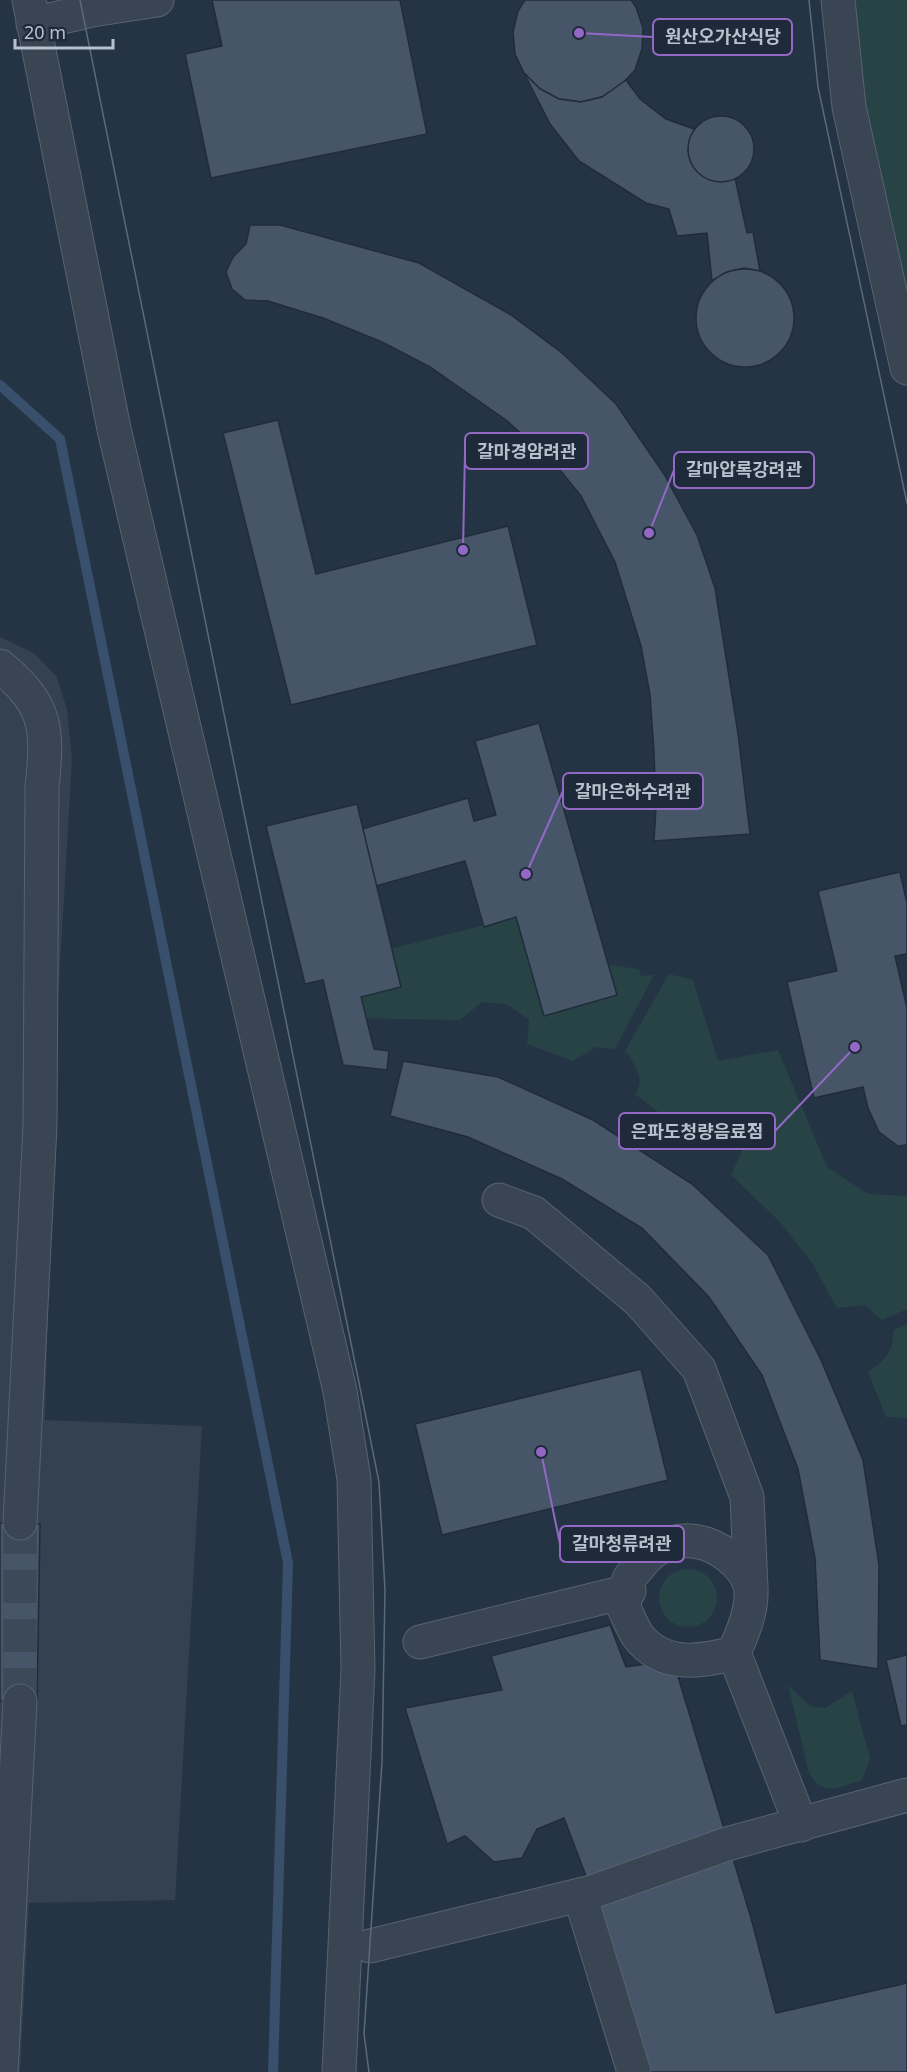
<svg xmlns="http://www.w3.org/2000/svg" width="907" height="2072" viewBox="0 0 907 2072" font-family="'Noto Sans','Noto Sans KR',sans-serif">
<style>
.airport{fill:#334151}
.green{fill:#274345}
.lines{fill:none;stroke-linecap:round;stroke-linejoin:round}
.stream{stroke:#38506c;stroke-width:10}
.building{fill:#465668;stroke:#202c3b;stroke-width:1.5}
.minor-tunnel{stroke:#3b4959;stroke-width:33;stroke-dasharray:33 16;stroke-linecap:butt}
.minor-casing{stroke:#586371;stroke-width:35}
.minor{stroke:#3a4553;stroke-width:33}
.tram{stroke:#5b6a7a;stroke-width:1.5}
.leader{fill:none;stroke:#9368c5;stroke-width:2}
.callout-dot{fill:#9368c5;stroke:#1e2a39;stroke-width:2}
.callout{fill:#1e2a39;stroke:#9368c5;stroke-width:2}
.callout-label{font-size:18px;text-anchor:middle;font-weight:bold;fill:#b7c1cd}
</style>
<rect width="100%" height="100%" fill="#253444"/>
<polygon class="airport" points="0,637 34,653 57,677 67,710 72,759 54,1069 45,1420 202,1426 175,1900 29,1903 20,2072 0,2072"/>
<g class="green">
<polygon points="838,0 907,0 907,345"/>
<polygon points="516,917 545,1016 617,995 609,965 639,969 641,976 654,975 615,1049 596,1047 573,1061 527,1044 529,1020 507,1004 482,1002 460,1020 349,1018 324,966"/>
<path d="M669,974L693,980L718,1061L778,1050L827,1167L868,1194L907,1196V1309L882,1320L865,1305L837,1308L812,1263L780,1222L731,1175L742,1151C735,1124 726,1119 699,1114L679,1128L635,1094C646,1078 635,1065 625,1051Z"/>
<path d="M907,1324V1418L886,1417L868,1372C886,1359 894,1352 893,1330Z"/>
<circle cx="688" cy="1598" r="29"/>
<path d="M788,1685L810,1706L825,1708L852,1691L870,1759L862,1780C838,1787 824,1798 809,1773Z"/>
</g>
<g class="lines">
<polyline class="stream" points="0,385 60,439 288,1563 273,2072"/>
</g>
<g class="building">
<polygon points="212,0 400,0 427,134 211,178 185,54 222,46"/>
<polygon points="525,0 631,0 636,7 643,28 642,49 635,70 620,86 602,97 581,102 559,99 540,89 524,73 515,54 513,32 518,11"/>
<polygon points="524,73 540,89 559,99 581,102 602,97 626,80 640,99 666,119 694,129 688,151 697,171 715,181 735,178 747,233 753,232 760,271 744,268 727,272 712,281 707,233 677,236 669,209 646,203 579,161 550,124"/>
<circle cx="721" cy="149" r="33"/>
<polygon points="250,225 280,225 419,263 511,315 562,353 616,404 664,474 697,535 715,588 738,734 750,834 654,841 656,808 654,752 650,695 641,646 615,562 581,496 556,465 506,420 430,367 382,342 323,318 268,301 245,300 232,289 226,272 233,257 246,244"/>
<circle cx="745" cy="318" r="49"/>
<polygon points="278,420 316,574 508,526 537,645 291,705 223,433"/>
<polygon points="539,723 617,995 544,1016 516,917 484,927 465,861 376,886 362,829 468,798 474,821 496,815 475,741"/>
<polygon points="357,804 401,987 361,997 374,1049 389,1051 387,1070 343,1065 323,980 305,984 266,826"/>
<polygon points="900,872 907,903 907,954 895,956 907,1008 907,1145 898,1146 879,1132 868,1108 863,1087 814,1098 787,982 837,971 818,891"/>
<polygon points="403,1061 498,1077 593,1120 692,1184 768,1255 821,1360 863,1460 879,1565 878,1669 820,1660 815,1558 798,1469 762,1375 709,1297 642,1228 562,1179 468,1137 390,1116"/>
<polygon points="641,1369 668,1480 442,1535 415,1424"/>
<polygon points="0,1523 40,1524 37,1702 0,1701"/>
<polygon points="610,1625 626,1667 673,1660 751,1918 776,2013 907,1983 907,2072 648,2072 592,1892 564,1818 537,1829 522,1858 494,1862 465,1836 447,1844 405,1708 502,1690 491,1656"/>
<polygon points="907,1655 907,1725 901,1726 886,1660"/>
</g>
<g class="lines">
<polyline class="minor-tunnel" points="20,1701 20,1523"/>
<defs>
<g id="minor">
<polyline points="29,0 114,429 340,1391 354,1479 358,1670 339,2072"/>
<polyline points="838,0 849,107 907,368"/>
<polyline points="33,24 92,10 157,0"/>
<path d="M0,666C48,706 48,728 42,788L40,1126L20,1523"/>
<polyline points="499,1200 534,1213 638,1300 699,1369 747,1497 751,1588"/>
<polyline points="420,1642 629,1591"/>
<path d="M734,1653C701,1662 662,1668 638,1636C632,1627 628,1616 623,1606C627,1598 626,1588 629,1579C631,1575 637,1569 640,1565C666,1531 708,1535 736,1563C743,1570 750,1581 751,1591C752,1612 742,1634 734,1653L801,1825"/>
<polyline points="580,1895 634,2072"/>
<polyline points="370,1946 592,1892 727,1844 907,1795"/>
<polyline points="1,2072 20,1701"/>
</g>
</defs>
<use href="#minor" class="minor-casing"/>
<use href="#minor" class="minor"/>
<g class="tram">
<polyline points="80,0 379,1482 385,1590 382,1762 364,2034 369,2072"/>
<polyline points="809,0 818,87 907,503"/>
</g>
</g>
<path class="leader" d="M579 33L653 37M463 550L465 451M649 533L674 470M526 874L563 791M855 1047L775 1131M541 1452L560 1544"/>
<g class="callout-dot">
<circle cx="579" cy="33" r="6"/>
<circle cx="463" cy="550" r="6"/>
<circle cx="649" cy="533" r="6"/>
<circle cx="526" cy="874" r="6"/>
<circle cx="855" cy="1047" r="6"/>
<circle cx="541" cy="1452" r="6"/>
</g>
<g class="callout">
<rect x="653" y="19" width="139" height="36" rx="6"/>
<rect x="465" y="433" width="123" height="36" rx="6"/>
<rect x="674" y="452" width="140" height="36" rx="6"/>
<rect x="563" y="773" width="140" height="36" rx="6"/>
<rect x="619" y="1113" width="156" height="36" rx="6"/>
<rect x="560" y="1526" width="124" height="36" rx="6"/>
</g>
<g class="callout-label">
<text x="723" y="43">원산오가산식당</text>
<text x="527" y="458">갈마경암려관</text>
<text x="744" y="476">갈마압록강려관</text>
<text x="633" y="798">갈마은하수려관</text>
<text x="697" y="1138">은파도청량음료점</text>
<text x="622" y="1550">갈마청류려관</text>
</g>
<path d="M15 39v9h98v-9" fill="none" stroke="#b7c1cd" stroke-width="3"/>
<text x="24" y="39" font-size="18" fill="#b7c1cd" stroke="#1e2a39" stroke-width="4.5" paint-order="stroke">20 m</text>
</svg>
